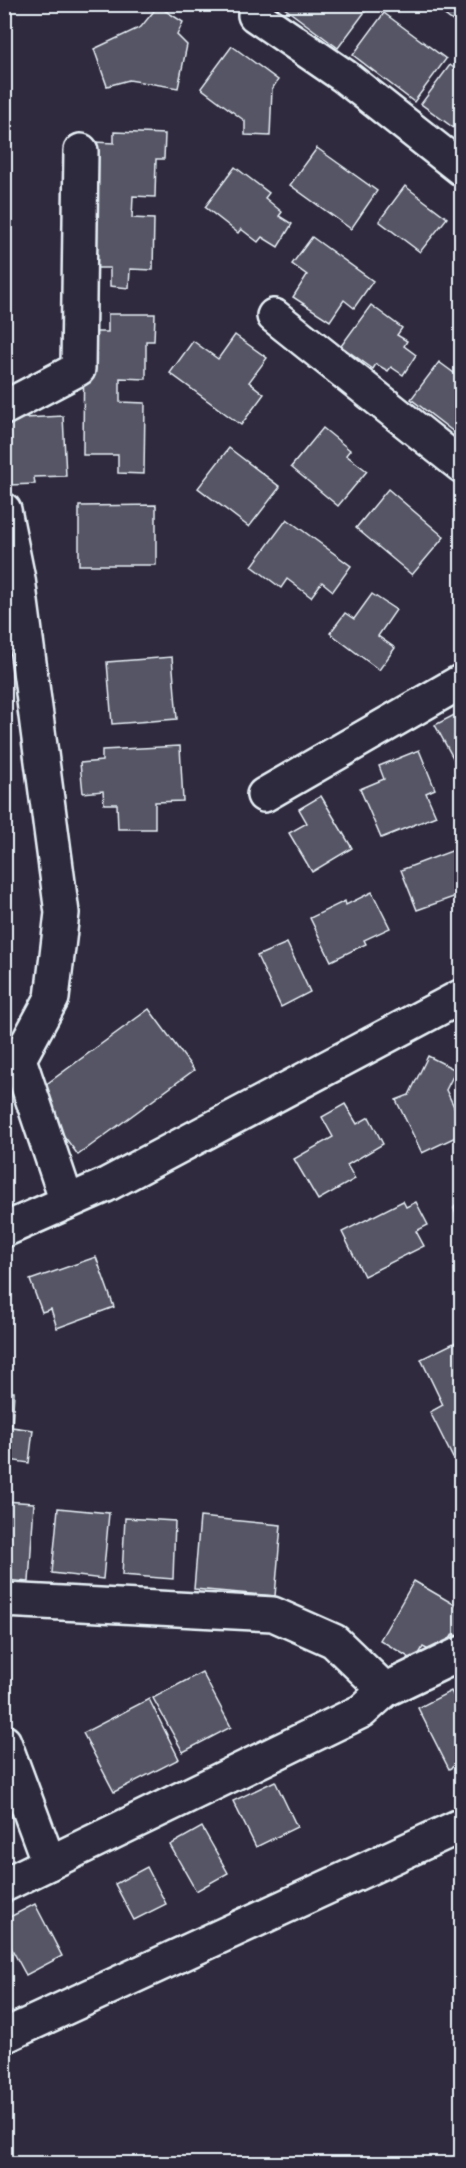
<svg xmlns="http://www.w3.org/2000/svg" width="466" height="2168" viewBox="0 0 466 2168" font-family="Pangolin,sans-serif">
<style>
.building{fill:#575565;stroke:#e8f1f8;stroke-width:1.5}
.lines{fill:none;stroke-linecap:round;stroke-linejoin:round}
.minor-casing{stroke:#e8f1f8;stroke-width:38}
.minor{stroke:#2f2a3d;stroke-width:33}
</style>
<rect width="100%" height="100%" fill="#2f2a3d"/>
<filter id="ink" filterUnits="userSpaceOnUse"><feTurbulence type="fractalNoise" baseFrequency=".0167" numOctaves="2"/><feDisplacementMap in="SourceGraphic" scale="12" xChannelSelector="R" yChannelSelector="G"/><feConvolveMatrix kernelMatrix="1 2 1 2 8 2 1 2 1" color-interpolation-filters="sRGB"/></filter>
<g filter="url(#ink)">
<g class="building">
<polygon points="279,4 370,4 370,5 338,48"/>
<polygon points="430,4 462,4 462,28"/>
<polygon points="158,6 183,22 177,35 187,45 178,88 129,80 107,86 94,49 141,27"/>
<polygon points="384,13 446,59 414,102 353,55"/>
<polygon points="232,46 278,80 272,89 270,136 245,135 245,121 201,88"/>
<polygon points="450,65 462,74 462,134 421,104"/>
<polygon points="114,132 165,134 164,159 156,159 155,197 133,196 132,218 154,219 153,270 130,269 129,288 110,286 110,268 91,268 94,142 114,143"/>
<polygon points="317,148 377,191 351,229 290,185"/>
<polygon points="235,167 269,193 265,198 282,212 279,216 292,224 278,247 262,237 258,242 241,229 238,233 205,207"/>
<polygon points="405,186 447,218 420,252 379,221"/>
<polygon points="312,237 373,281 354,308 344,300 330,321 293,297 307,275 292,264"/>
<polygon points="371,305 402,328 397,335 407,341 404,346 416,355 403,375 391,367 388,371 376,364 373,369 341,346"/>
<polygon points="108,314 155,314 154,341 146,341 146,379 120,378 120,402 145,403 144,474 118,473 118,455 83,455 84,332 108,332"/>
<polygon points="235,335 267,358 249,382 264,394 241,425 170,373 193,341 218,359"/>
<polygon points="439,362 462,379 462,433 459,436 411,399"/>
<polygon points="63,416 66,476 34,477 35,484 9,485 6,419"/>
<polygon points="323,428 350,450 346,455 367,471 338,506 291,467"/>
<polygon points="229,448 280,487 249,527 198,488"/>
<polygon points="388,489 444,537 412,575 356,528"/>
<polygon points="156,505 156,565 79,565 79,506"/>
<polygon points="287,519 351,566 333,591 322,582 311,597 287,579 281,588 252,566"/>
<polygon points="372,594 396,610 378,636 395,648 379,670 330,633 345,613 354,619"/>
<polygon points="172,657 177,719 112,724 107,662"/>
<polygon points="462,711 462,774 435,725"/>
<polygon points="180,746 183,801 155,802 155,829 118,829 117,804 104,804 103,791 83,793 80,763 102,761 102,750"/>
<polygon points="419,750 435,789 426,793 436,816 381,838 360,789 384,779 379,766"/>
<polygon points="321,796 352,848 312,872 289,833 307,823 299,809"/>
<polygon points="462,847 462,894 417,910 401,870"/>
<polygon points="372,892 390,928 364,940 366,944 331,961 310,918 345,901 346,905"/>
<polygon points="287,943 310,992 281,1007 257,956"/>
<polygon points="149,1009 194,1070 78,1155 33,1094"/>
<polygon points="428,1056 456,1070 446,1090 462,1123 462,1134 422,1153 396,1100 409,1095"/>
<polygon points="345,1104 357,1124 369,1117 383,1144 347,1165 355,1179 318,1200 294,1159 333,1137 322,1117"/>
<polygon points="462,1194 462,1236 454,1208"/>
<polygon points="403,1201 406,1207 416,1202 428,1225 416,1231 424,1246 364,1276 342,1232"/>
<polygon points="96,1257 114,1307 57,1328 51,1309 42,1312 30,1280"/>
<polygon points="462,1339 462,1454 453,1458 430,1412 443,1405 421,1359"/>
<polygon points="4,1392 14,1392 12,1427 33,1430 29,1463 9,1460 9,1467 4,1467"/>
<polygon points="4,1501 34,1503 29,1582 4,1580"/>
<polygon points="58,1508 109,1513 103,1579 52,1573"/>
<polygon points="200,1517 281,1525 275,1596 194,1589"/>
<polygon points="125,1518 175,1521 173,1579 122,1575"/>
<polygon points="414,1581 462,1609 462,1639 453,1634 440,1656 423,1647 415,1661 380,1640"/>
<polygon points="202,1672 231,1727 183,1752 153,1698"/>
<polygon points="451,1691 462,1713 462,1762 449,1769 418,1708"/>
<polygon points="149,1699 179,1759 114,1792 83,1733"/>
<polygon points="275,1781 297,1827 256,1847 233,1801"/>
<polygon points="202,1827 228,1873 196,1891 170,1845"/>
<polygon points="147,1867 166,1904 134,1920 115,1884"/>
<polygon points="35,1904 62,1956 26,1975 8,1942 4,1944 4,1920"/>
</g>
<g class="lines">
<defs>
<g id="minor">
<polyline points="255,15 344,76 462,169"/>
<polyline points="274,316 462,466"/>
<polyline points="4,408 78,369 81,151"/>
<polyline points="4,510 18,579 62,913 52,998 19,1059 67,1202"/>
<polyline points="264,795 462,681"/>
<polyline points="4,1230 106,1185 462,996"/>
<polyline points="4,1600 273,1614 334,1641 385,1690 462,1653"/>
<polyline points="4,1742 49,1863"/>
<polyline points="4,1885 362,1711 385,1690"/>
<polyline points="4,2036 462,1825"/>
</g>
</defs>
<use href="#minor" class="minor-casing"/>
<use href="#minor" class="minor"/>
</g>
</g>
<rect width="466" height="2168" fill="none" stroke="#2f2a3d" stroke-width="24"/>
<rect x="12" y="12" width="442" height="2144" fill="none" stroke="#e8f1f8" stroke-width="2" filter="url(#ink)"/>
</svg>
